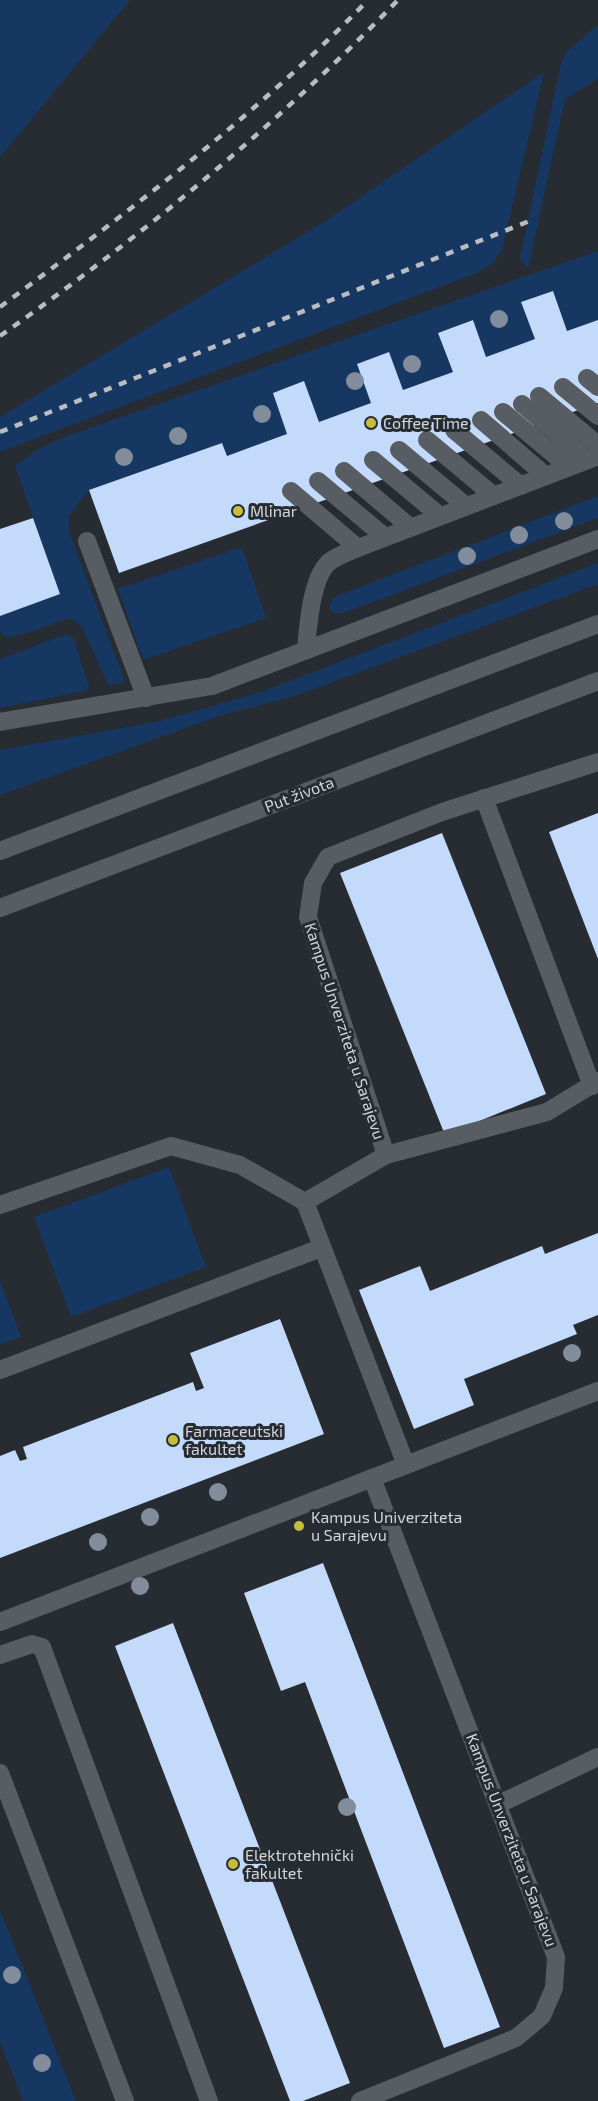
<svg xmlns="http://www.w3.org/2000/svg" width="598" height="2101" viewBox="0 0 598 2101" font-family="'Exo 2',sans-serif">
<style>
.green{fill:#163762}
.building{fill:#c3dafb}
.lines{fill:none;stroke-linecap:round;stroke-linejoin:round}
.minor{stroke:#585d64;stroke-width:18}
.rail{stroke:#b9bdc1;stroke-width:4.5;stroke-dasharray:8 8;stroke-linecap:butt}
.tree{fill:#828c9a}
.poi-dot{fill:#c4bd3e;stroke:#272c32;stroke-width:2}
.labels{text-anchor:middle;stroke-width:6;stroke-linejoin:round;paint-order:stroke}
.poi-label{font-size:16px;fill:#d2d5d9;stroke:#272c32;text-anchor:start}
.street-label{font-size:16px;fill:#d2d5d9;stroke:#272c32}
</style>
<rect width="100%" height="100%" fill="#272c32"/>
<g class="green">
<polygon points="0,0 130,0 0,157"/>
<polygon points="598,25 598,79 565,99 528,269 520,258 561,63 566,52"/>
<polygon points="544,72 502,250 493,263 477,273 0,452 0,417 324,222"/>
<path d="M598,251V320L567,331L552,291L521,302L535,339L486,357L472,320L438,333L453,372L403,390L389,353L371,403L319,422L304,382L273,393L287,434L227,456L222,443L89,490L69,516V531L125,682L109,686L82,627L72,619C49,622 28,637 5,637L0,632V616L60,594L15,466L40,448L67,436Z"/>
<polygon points="598,496 598,518 341,614 332,612 329,606 334,597"/>
<polygon points="242,547 266,618 143,660 118,589"/>
<polygon points="598,563 598,584 298,695 219,716 0,795 0,750 156,722 258,693"/>
<polygon points="67,634 74,639 89,687 85,691 0,708 0,659"/>
<polygon points="169,1167 206,1267 71,1317 34,1217"/>
<polygon points="0,1280 21,1337 0,1345"/>
<polygon points="0,1910 76,2101 23,2101 0,2042"/>
</g>
<g class="building">
<polygon points="553,291 567,331 598,320 598,403 119,573 89,490 222,443 227,456 287,434 273,393 304,381 319,422 371,403 357,364 389,352 403,390 453,372 438,333 473,320 486,357 535,339 521,302"/>
<polygon points="33,518 60,594 0,616 0,529"/>
<polygon points="598,813 598,959 549,832"/>
<polygon points="442,833 546,1094 445,1135 340,873"/>
<polygon points="598,1233 598,1315 573,1325 577,1334 464,1379 474,1405 414,1429 359,1290 420,1266 430,1291 542,1246 545,1254"/>
<polygon points="280,1319 324,1434 0,1558 0,1456 15,1450 20,1461 27,1459 23,1447 193,1382 196,1391 204,1388 190,1353"/>
<polygon points="323,1563 500,2027 444,2048 305,1682 281,1691 244,1593"/>
<polygon points="173,1623 350,2083 303,2101 290,2101 115,1646"/>
</g>
<g class="lines">
<g class="minor">
<polyline points="587,378 598,387"/>
<polyline points="563,387 598,416"/>
<polyline points="539,396 598,445"/>
<polyline points="522,404 588,460"/>
<polyline points="503,412 569,467"/>
<polyline points="481,420 546,476"/>
<polyline points="454,430 521,486"/>
<polyline points="427,440 494,496"/>
<polyline points="399,450 466,506"/>
<polyline points="373,460 440,516"/>
<polyline points="344,471 410,527"/>
<polyline points="318,481 385,537"/>
<polyline points="291,491 358,548"/>
<polyline points="87,541 146,698"/>
<path d="M306,650C308,627 311,580 328,563C336,556 348,552 358,548L598,456"/>
<polyline points="0,722 212,686 598,539"/>
<polyline points="598,762 442,812 328,857 313,883 308,917 386,1155 305,1202 406,1465 598,1391"/>
<polyline points="484,798 592,1086"/>
<polyline points="0,851 598,624"/>
<polyline points="0,908 598,681"/>
<polyline points="386,1155 547,1112 598,1081"/>
<polyline points="0,1205 171,1146 240,1165 305,1202"/>
<polyline points="0,1370 321,1248"/>
<polyline points="0,1622 406,1465"/>
<polyline points="0,1655 32,1644 42,1647 209,2101"/>
<polyline points="0,1773 125,2101"/>
<polyline points="499,1804 598,1757"/>
<polyline points="360,2101 516,2038 542,2016 554,1988 556,1957 372,1478"/>
</g>
<g class="rail">
<path d="M0,307C128,212 257,115 368,0"/>
<path d="M0,336C142,236 277,125 398,0"/>
<polyline points="0,432 532,220"/>
</g>
</g>
<g class="tree">
<circle cx="499" cy="319" r="9"/>
<circle cx="412" cy="364" r="9"/>
<circle cx="355" cy="381" r="9"/>
<circle cx="262" cy="414" r="9"/>
<circle cx="178" cy="436" r="9"/>
<circle cx="124" cy="457" r="9"/>
<circle cx="564" cy="521" r="9"/>
<circle cx="519" cy="535" r="9"/>
<circle cx="467" cy="556" r="9"/>
<circle cx="572" cy="1353" r="9"/>
<circle cx="218" cy="1492" r="9"/>
<circle cx="150" cy="1517" r="9"/>
<circle cx="98" cy="1542" r="9"/>
<circle cx="140" cy="1586" r="9"/>
<circle cx="347" cy="1807" r="9"/>
<circle cx="12" cy="1975" r="9"/>
<circle cx="42" cy="2063" r="9"/>
</g>
<g class="poi-dot">
<circle cx="371" cy="423" r="6"/>
<circle cx="238" cy="511" r="6"/>
<circle cx="173" cy="1440" r="6"/>
<circle cx="299" cy="1526" r="6"/>
<circle cx="233" cy="1864" r="6"/>
</g>
<g class="labels">
<g class="poi-label">
<text x="383" y="429">Coffee Time</text>
<text x="250" y="517">Mlinar</text>
<text x="185" y="1437">Farmaceutski<tspan x="185" dy="18">fakultet</tspan></text>
<text x="311" y="1523">Kampus Univerziteta<tspan x="311" dy="18">u Sarajevu</tspan></text>
<text x="245" y="1861">Elektrotehnički<tspan x="245" dy="18">fakultet</tspan></text>
</g>
<g class="street-label">
<text transform="translate(299 794) rotate(-21)" y="6">Put života</text>
<text transform="translate(345 1031) rotate(72)" y="6">Kampus Unverziteta u Sarajevu</text>
<text transform="translate(512 1840) rotate(69)" y="6">Kampus Unverziteta u Sarajevu</text>
</g>
</g>
</svg>
